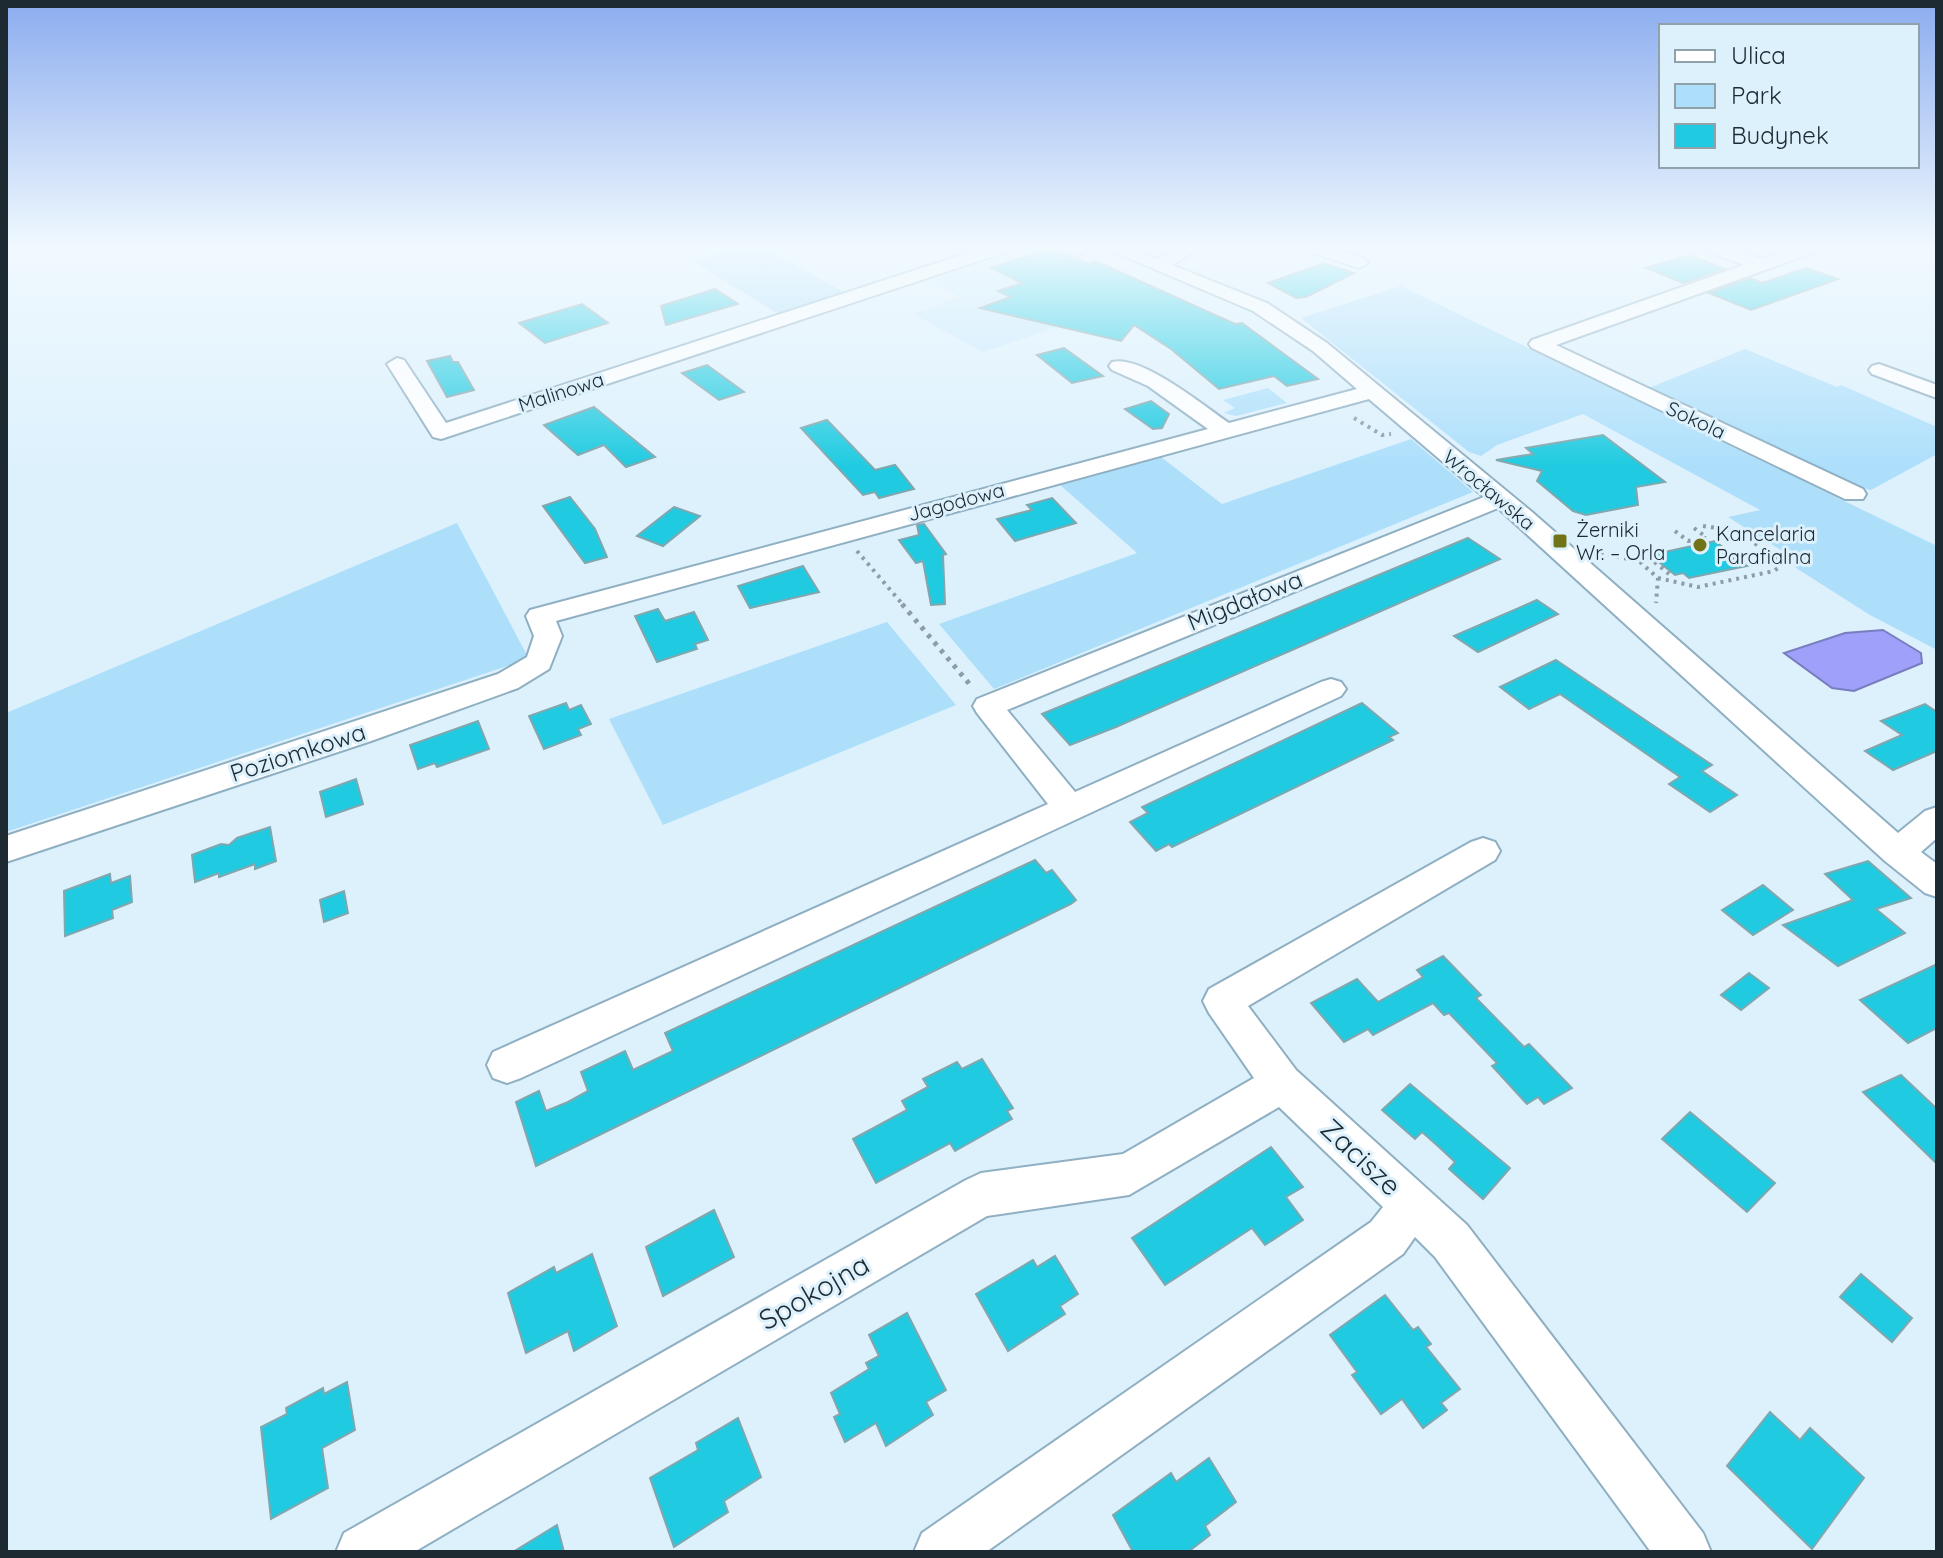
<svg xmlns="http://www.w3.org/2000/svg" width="1943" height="1558" viewBox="0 0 1943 1558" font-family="Quicksand,sans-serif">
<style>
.built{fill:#c8e9fc}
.green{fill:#addffb}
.water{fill:#9fa0fa;stroke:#787dbe;stroke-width:2}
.building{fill:#20cbe1;stroke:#80a7ae;stroke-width:2}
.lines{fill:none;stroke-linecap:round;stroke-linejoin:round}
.minor-casing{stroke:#8fafc2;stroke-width:4}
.path-far1{stroke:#8c9da7;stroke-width:4;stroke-dasharray:3 5;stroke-linecap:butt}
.path{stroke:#8c9da7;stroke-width:5;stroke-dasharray:4 6;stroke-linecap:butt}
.minor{fill:#fff;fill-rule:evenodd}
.poi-dot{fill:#717318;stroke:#ddf1fd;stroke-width:3}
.labels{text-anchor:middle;stroke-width:6;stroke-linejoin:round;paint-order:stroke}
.far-street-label{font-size:20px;fill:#1d2a31;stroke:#ddf1fd}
.far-poi-label{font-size:20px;fill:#1d2a31;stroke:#ddf1fd;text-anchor:start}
.street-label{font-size:24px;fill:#1d2a31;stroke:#ddf1fd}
.near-street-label{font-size:28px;fill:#1d2a31;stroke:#ddf1fd}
</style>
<rect width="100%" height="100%" fill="#ddf1fd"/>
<polygon class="built" points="1026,248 1088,248 1110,256 1067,272 1129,302 983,352 913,314 960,297 930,281"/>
<g class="green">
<polygon points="735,248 765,248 844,292 778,314 693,261"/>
<polygon points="1401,286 1937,546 1937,650 1870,615 1796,568 1789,555 1728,517 1760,510 1583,414 1497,445 1481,456 1469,452 1301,318"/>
<polygon points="1745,349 1837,387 1841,385 1937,427 1937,454 1871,490 1839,482 1644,390"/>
<polygon points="1268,388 1287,403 1236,416 1224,413 1235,408 1223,400"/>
<polygon points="1411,439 1473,492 994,689 939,624 1137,553 1059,484 1161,457 1222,504"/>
<polygon points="457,523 529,659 6,832 6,713"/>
<polygon points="887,622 956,705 663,825 609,719"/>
</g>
<polygon class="water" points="1883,630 1921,653 1922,663 1854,691 1832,688 1784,653 1845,633"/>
<g class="building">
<polygon points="1049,248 1090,264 1096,261 1235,324 1242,323 1318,379 1287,386 1274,376 1219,389 1171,349 1134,325 1121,341 980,308 1011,297 998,291 1022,283 991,268"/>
<polygon points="1689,255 1725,269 1683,283 1646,268"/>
<polygon points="1324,263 1354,273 1306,297 1296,298 1268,283"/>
<polygon points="1806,268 1838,279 1751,310 1709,293 1750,278 1762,283"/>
<polygon points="715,289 738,304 666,325 661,306"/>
<polygon points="582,304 608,323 545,343 519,323"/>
<polygon points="1064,348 1103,376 1072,383 1037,355"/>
<polygon points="450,356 453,362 458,362 474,390 447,397 427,361"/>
<polygon points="707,365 744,392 719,400 682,373"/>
<polygon points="1151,401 1169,414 1162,428 1153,429 1125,409"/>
<polygon points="594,407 655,457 626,467 604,445 578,455 544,425"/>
<polygon points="827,420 875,470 895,465 914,489 879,498 875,492 863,495 801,428"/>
<polygon points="1603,435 1665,482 1636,487 1638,505 1586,515 1573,511 1537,481 1542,471 1496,460 1533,454 1526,448"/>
<polygon points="570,497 595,529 607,557 585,563 543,506"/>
<polygon points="1052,498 1076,523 1015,541 997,519 1032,510 1027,505"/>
<polygon points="674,507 700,516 663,546 637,536"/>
<polygon points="924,524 946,554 943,555 945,604 931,605 923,561 916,563 899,540 919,535 917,525"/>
<polygon points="1468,538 1500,559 1116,727 1070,745 1042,714"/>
<polygon points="1715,541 1747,566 1689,578 1683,573 1675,575 1650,555"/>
<polygon points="803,566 819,592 750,608 738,586"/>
<polygon points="1537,600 1558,614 1478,652 1454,636"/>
<polygon points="658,609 665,621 694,612 708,640 695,644 697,649 657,662 635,616"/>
<polygon points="1556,660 1712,765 1702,771 1737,795 1710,812 1669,784 1680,777 1560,694 1529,709 1500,687"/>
<polygon points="566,703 569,710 581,705 591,724 578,729 581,735 544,749 529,716"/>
<polygon points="1362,703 1398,733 1389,737 1393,740 1172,847 1169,844 1156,851 1130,822 1148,813 1142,807"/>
<polygon points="1925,704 1937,712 1937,751 1893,770 1865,751 1902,735 1881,721"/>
<polygon points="478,721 489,749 437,767 435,763 418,769 410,745"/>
<polygon points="356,779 363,804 326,817 320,792"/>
<polygon points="270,827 276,861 255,869 255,864 219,877 219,873 195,882 192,855 221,844 229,845 237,838"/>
<polygon points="1035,860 1046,873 1052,870 1076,900 1071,904 536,1166 516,1102 539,1091 546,1111 568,1102 588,1091 581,1072 625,1051 633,1070 673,1051 665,1033"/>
<polygon points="1868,861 1911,898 1876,909 1905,933 1838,966 1783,925 1853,900 1825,874"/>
<polygon points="110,874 111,883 130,876 132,902 112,910 113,918 65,936 64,891"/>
<polygon points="1763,885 1793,910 1753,935 1722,910"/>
<polygon points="344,891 348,913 324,922 320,900"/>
<polygon points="1443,956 1481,995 1476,998 1524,1047 1529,1044 1572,1088 1544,1104 1538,1097 1527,1104 1492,1066 1497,1063 1449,1013 1444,1015 1433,1003 1373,1035 1368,1029 1344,1042 1311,1003 1357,979 1378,1002 1423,977 1417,970"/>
<polygon points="1937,964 1937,1028 1908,1043 1860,1000"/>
<polygon points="1749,973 1769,988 1741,1010 1721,995"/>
<polygon points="982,1059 1013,1108 1007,1111 1012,1119 955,1151 950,1143 876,1183 853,1139 907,1110 902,1101 928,1087 923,1079 957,1062 962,1069"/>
<polygon points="1901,1075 1937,1109 1937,1164 1863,1092"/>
<polygon points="1410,1084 1510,1168 1483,1199 1449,1169 1455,1162 1439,1147 1422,1132 1415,1139 1382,1110"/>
<polygon points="1690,1112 1775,1183 1747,1212 1662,1139"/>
<polygon points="1271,1147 1303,1187 1286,1197 1303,1220 1265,1245 1252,1228 1165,1285 1132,1238"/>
<polygon points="714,1210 734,1257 663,1296 646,1247"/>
<polygon points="592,1254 617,1326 574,1351 568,1331 526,1353 508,1293 554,1267 556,1273"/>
<polygon points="1055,1256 1078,1294 1060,1306 1065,1314 1008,1351 976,1294 1033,1260 1037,1267"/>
<polygon points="1861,1274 1912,1318 1892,1342 1840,1297"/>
<polygon points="1385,1295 1413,1330 1418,1327 1431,1344 1426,1347 1460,1389 1441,1403 1447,1410 1423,1428 1402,1399 1381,1414 1352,1375 1357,1372 1330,1335"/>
<polygon points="907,1313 946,1390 926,1402 933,1415 886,1446 876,1423 845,1442 834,1417 840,1414 831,1393 869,1369 866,1363 879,1356 869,1335"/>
<polygon points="347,1382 355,1430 322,1448 328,1488 271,1519 261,1427 287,1414 286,1408 323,1388 324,1394"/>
<polygon points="1770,1412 1800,1440 1810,1428 1864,1478 1812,1549 1727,1466"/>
<polygon points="738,1418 761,1477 724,1501 728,1512 674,1547 650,1478 698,1450 696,1443"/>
<polygon points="1209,1458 1236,1502 1205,1526 1210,1535 1188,1552 1133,1552 1113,1515 1171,1473 1176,1482"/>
<polygon points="557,1525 564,1552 513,1552"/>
</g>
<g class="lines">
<defs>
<g id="minor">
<polygon points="983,248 1009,248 1006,252 441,439 433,437 387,364 397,358 404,360 446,423"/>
<polygon points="1059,248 1083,248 1086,251 1077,256"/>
<path d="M1105,248H1129L1156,259L1179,248H1200L1172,265L1267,303L1327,343L1532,512L1898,833L1925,811L1937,807V838L1921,852L1937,864V897L1925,893L1885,861L1498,508L1007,710L1075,792L1321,682L1331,679L1341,682L1346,689L1341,696L521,1078L507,1083L493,1078L487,1065L493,1052L1048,804L977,713L973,706L977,699L1484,497L1369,399L556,621L562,636L549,669L518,688L371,741L6,862V836L498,674L527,657L534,636L526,616L530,610L1208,429L1148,386L1112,370L1109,366L1112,362C1141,354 1204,406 1229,423L1357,389L1313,351L1253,311Z"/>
<polygon points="1307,248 1332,248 1365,259 1368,263 1359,268 1310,252"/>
<polygon points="1707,248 1730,248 1761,259 1793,248 1818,248 1815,252 1556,345 1863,489 1866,494 1863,499 1845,499 1532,348 1529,344 1532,340 1744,265 1709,252"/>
<polygon points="1879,364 1937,385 1937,398 1872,374 1869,370 1872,366"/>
<polygon points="1483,838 1495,842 1500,851 1495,860 1248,1006 1296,1070 1467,1225 1703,1533 1711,1552 1651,1552 1435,1257 1415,1237 1403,1254 986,1552 914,1552 922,1533 1371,1222 1383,1207 1279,1107 1129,1195 987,1216 414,1552 336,1552 344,1533 966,1180 981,1173 1123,1154 1254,1078 1209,1013 1203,1001 1209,989 1471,842"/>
</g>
</defs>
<use href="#minor" class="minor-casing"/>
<g class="path-far1">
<polyline points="1354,418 1382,435 1391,434"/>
<polyline points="1694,528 1706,537"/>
<polyline points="1675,531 1688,541 1707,538"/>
<polyline points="857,551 904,606"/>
<polyline points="1601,552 1640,562 1658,578 1656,603"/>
<polyline points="1640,562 1651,559 1669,574"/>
<polyline points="1658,578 1698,587 1774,571 1781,566 1779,560 1737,531 1703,526"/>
</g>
<polyline class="path" points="902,604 972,687"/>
<use href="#minor" class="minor"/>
</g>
<linearGradient id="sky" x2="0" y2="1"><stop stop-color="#8bacef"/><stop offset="0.53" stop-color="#f0f9fe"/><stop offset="1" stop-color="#f0f9fe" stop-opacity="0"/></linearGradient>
<rect width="1943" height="466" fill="url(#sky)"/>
<g class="poi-dot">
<rect x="1552" y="533" width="16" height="16" rx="4"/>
<circle cx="1700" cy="545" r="8"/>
</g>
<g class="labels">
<g class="far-street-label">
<text transform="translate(561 392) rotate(-18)" y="7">Malinowa</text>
<text transform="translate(1696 420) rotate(25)" y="7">Sokola</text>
<text transform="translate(1489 490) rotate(40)" y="7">Wrocławska</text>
<text transform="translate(956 502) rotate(-15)" y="7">Jagodowa</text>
</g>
<g class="far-poi-label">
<text x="1576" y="537">Żerniki<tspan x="1576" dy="23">Wr. – Orla</tspan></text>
<text x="1716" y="541">Kancelaria<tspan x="1716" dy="23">Parafialna</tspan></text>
</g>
<g class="street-label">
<text transform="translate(1245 601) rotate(-22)" y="8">Migdałowa</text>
<text transform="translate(298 753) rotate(-18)" y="8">Poziomkowa</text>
</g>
<g class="near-street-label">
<text transform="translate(1361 1157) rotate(43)" y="10">Zacisze</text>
<text transform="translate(814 1292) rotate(-30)" y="10">Spokojna</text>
</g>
</g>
<rect width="1943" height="1558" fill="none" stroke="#1d2a31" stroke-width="16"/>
<rect x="1659" y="24" width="260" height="144" fill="#ddf1fd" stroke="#90a1ab" stroke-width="2"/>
<rect x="1675" y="50" width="40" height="12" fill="#ffffff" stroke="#90a1ab" stroke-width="2"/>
<text x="1731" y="64" font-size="24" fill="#1d2a31">Ulica</text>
<rect x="1675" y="84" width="40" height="24" fill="#addffb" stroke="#90a1ab" stroke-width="2"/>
<text x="1731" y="104" font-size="24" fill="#1d2a31">Park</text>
<rect x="1675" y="124" width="40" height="24" fill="#20cbe1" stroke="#90a1ab" stroke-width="2"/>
<text x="1731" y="144" font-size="24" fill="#1d2a31">Budynek</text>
</svg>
